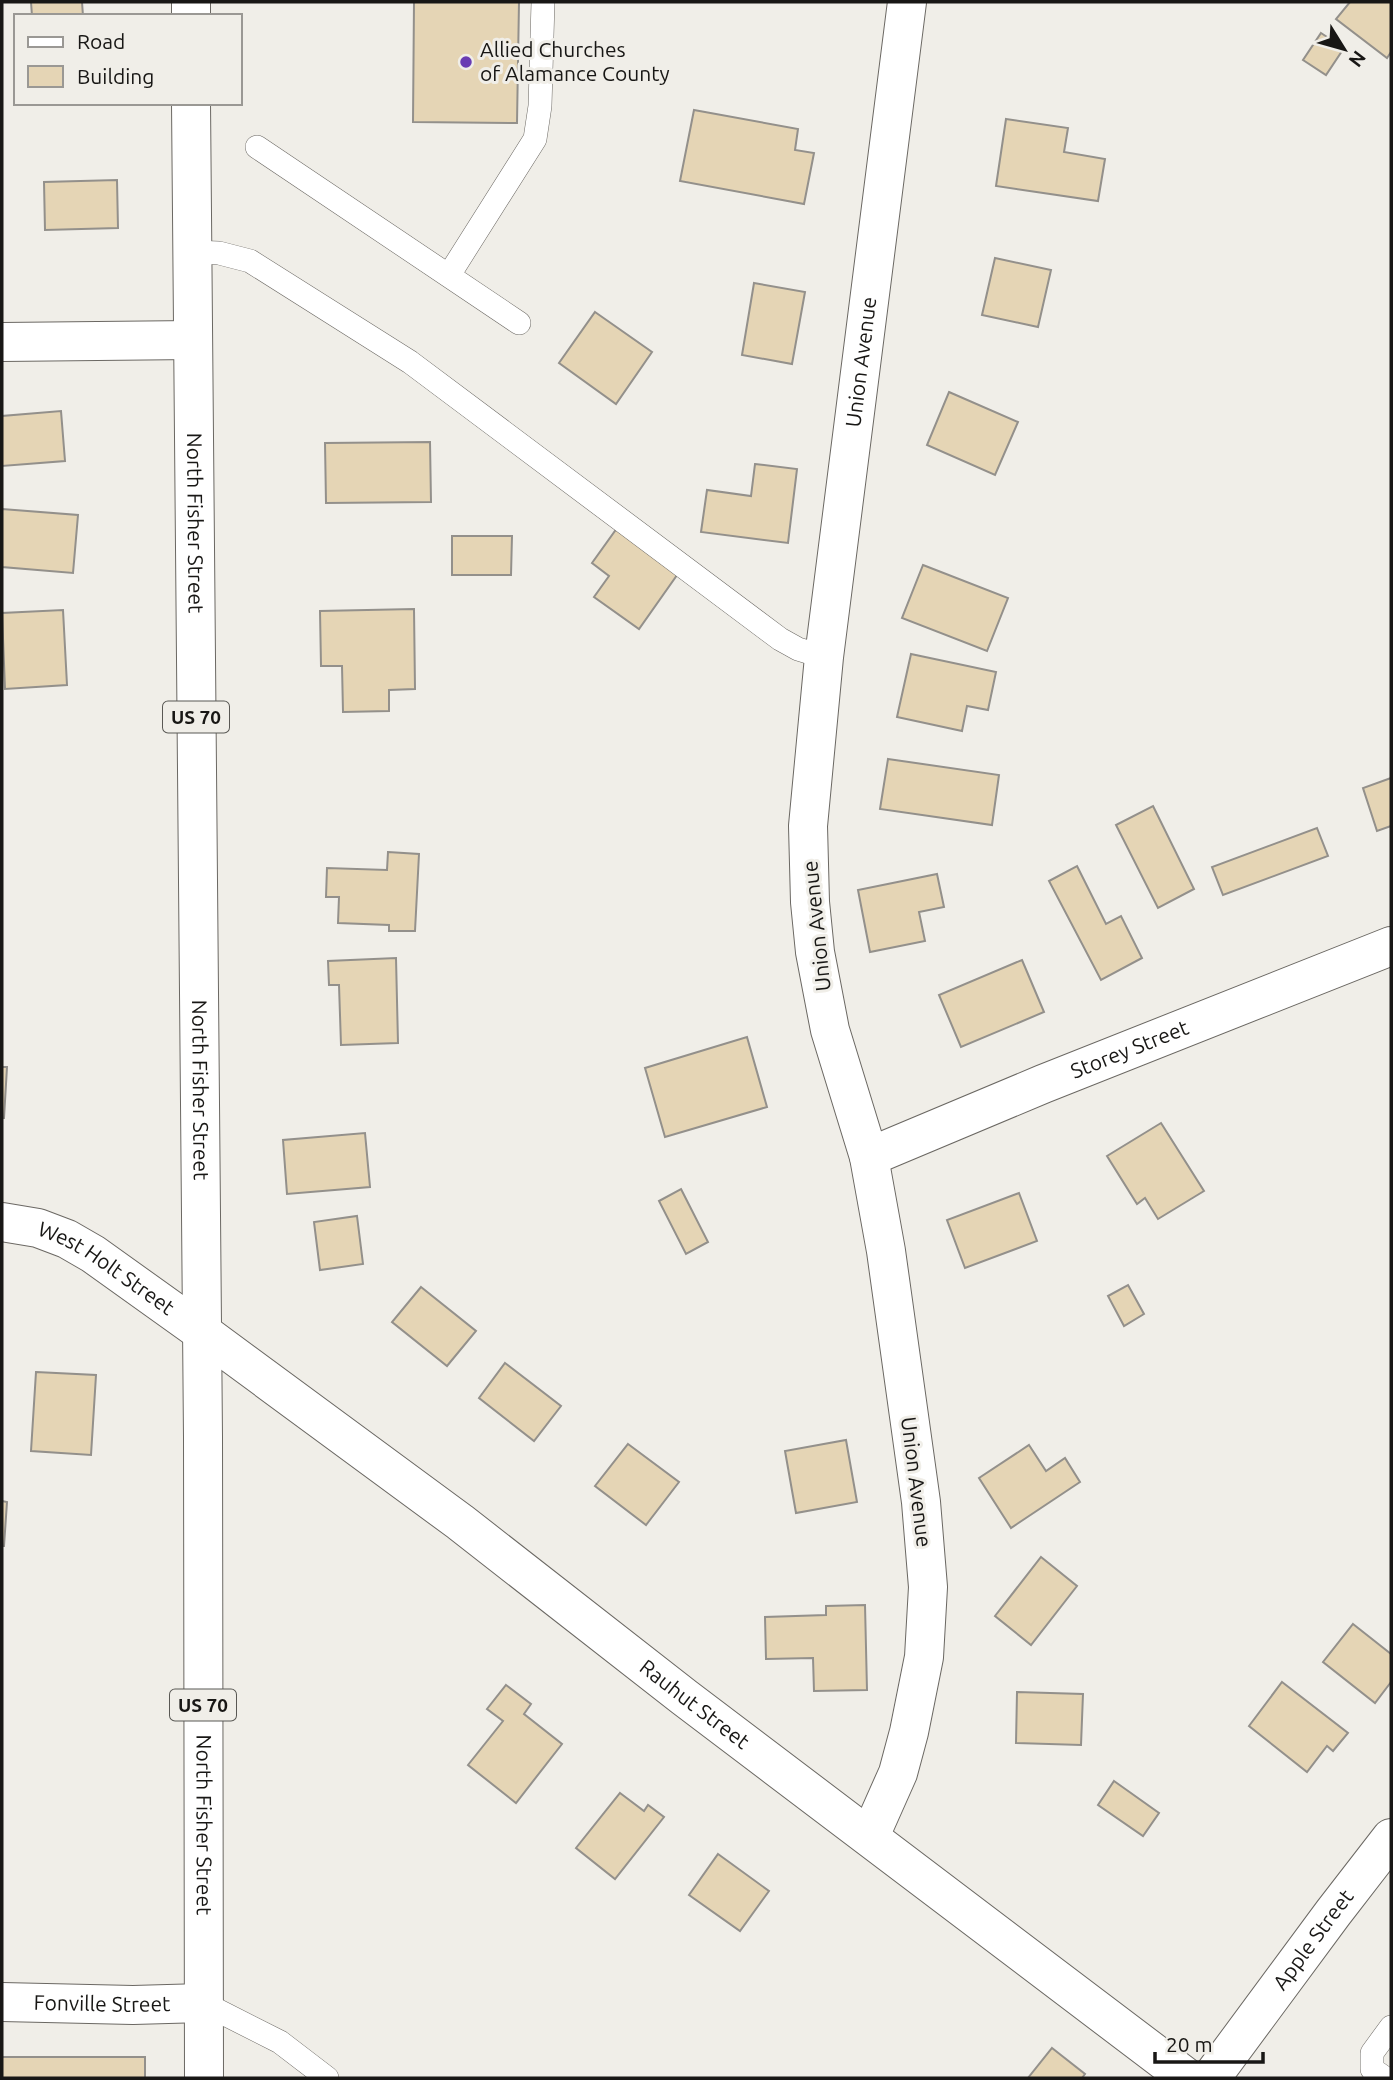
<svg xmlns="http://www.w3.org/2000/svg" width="1393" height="2080" viewBox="0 0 1393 2080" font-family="Ubuntu,sans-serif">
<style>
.building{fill:#e5d5b5;stroke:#93908b;stroke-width:2}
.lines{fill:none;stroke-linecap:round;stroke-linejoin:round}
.lane-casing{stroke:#6b6863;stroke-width:24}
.street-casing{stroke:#6b6863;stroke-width:40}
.secondary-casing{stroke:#6b6863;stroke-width:40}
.primary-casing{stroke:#6b6863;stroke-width:40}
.lane{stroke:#fff;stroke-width:23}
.street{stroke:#fff;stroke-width:38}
.secondary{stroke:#fff;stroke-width:38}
.primary{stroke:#fff;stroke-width:38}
.poi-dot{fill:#693cb3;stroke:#f0eee8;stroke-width:2.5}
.labels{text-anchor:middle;stroke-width:6;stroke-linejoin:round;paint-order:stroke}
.shield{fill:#f0eee8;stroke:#595854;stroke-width:2}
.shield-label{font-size:19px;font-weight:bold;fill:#181715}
.poi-label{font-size:21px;fill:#181715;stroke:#f0eee8;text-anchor:start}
.street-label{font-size:21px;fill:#181715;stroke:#f0eee8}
</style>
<rect width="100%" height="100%" fill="#f0eee8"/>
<g class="building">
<polygon points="31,2 82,2 83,16 32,16"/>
<polygon points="414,2 519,2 517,123 413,122"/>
<polygon points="1350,2 1391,2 1391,52 1387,58 1336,19"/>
<polygon points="1321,33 1344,48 1326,75 1303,60"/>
<polygon points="694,110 798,129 795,150 814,153 804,204 680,181"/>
<polygon points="1006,119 1068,128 1064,152 1105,159 1098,201 996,186"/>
<polygon points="117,180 118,228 45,230 44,182"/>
<polygon points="995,258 1051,270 1038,327 982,315"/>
<polygon points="754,283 805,292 792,364 742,355"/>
<polygon points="595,312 652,352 616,404 559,363"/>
<polygon points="949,392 1018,422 995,475 927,445"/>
<polygon points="61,411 65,461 2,466 2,416"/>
<polygon points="430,442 431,502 326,503 325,443"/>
<polygon points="755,464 797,469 788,543 701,532 707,490 751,496"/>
<polygon points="2,509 78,515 73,573 2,567"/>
<polygon points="620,524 682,568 639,629 594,597 609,576 592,563"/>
<polygon points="452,536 512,536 511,575 452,575"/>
<polygon points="923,565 1008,598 987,651 902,618"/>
<polygon points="414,609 415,689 389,690 389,711 343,712 342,666 321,666 320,611"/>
<polygon points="63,610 67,685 5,689 2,613"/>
<polygon points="911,654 996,672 988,710 967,706 962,731 897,717"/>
<polygon points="888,759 999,775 992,825 880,809"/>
<polygon points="1391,778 1391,826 1377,831 1363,788"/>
<polygon points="1153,806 1194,889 1158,908 1116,825"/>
<polygon points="1317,828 1328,856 1223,895 1212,867"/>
<polygon points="388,852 419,854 415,931 389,931 389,925 338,923 339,897 326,897 327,868 387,870"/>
<polygon points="1077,866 1106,924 1121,916 1142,958 1101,980 1049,881"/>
<polygon points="937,874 944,907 919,912 925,941 870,952 858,890"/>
<polygon points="396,958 398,1043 341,1045 339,985 329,985 328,961"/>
<polygon points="1022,960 1044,1012 961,1047 939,995"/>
<polygon points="747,1037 767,1107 665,1137 645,1068"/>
<polygon points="2,1067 7,1067 4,1118 2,1118"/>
<polygon points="1161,1123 1204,1191 1158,1219 1145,1198 1137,1204 1107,1156"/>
<polygon points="365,1133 370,1187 287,1194 283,1140"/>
<polygon points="681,1189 708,1242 686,1254 659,1201"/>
<polygon points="1019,1193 1037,1241 965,1268 947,1220"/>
<polygon points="357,1216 363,1264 320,1270 314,1222"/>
<polygon points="1128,1285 1144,1314 1124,1326 1108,1296"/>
<polygon points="421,1287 476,1331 447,1366 392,1322"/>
<polygon points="505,1363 561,1406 534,1441 479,1398"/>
<polygon points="36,1372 96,1375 91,1455 31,1451"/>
<polygon points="846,1440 857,1502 796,1513 785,1451"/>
<polygon points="628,1444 679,1482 646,1525 595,1486"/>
<polygon points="1029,1445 1046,1471 1065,1458 1080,1482 1011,1528 979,1478"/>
<polygon points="2,1501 7,1502 4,1546 2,1546"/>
<polygon points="1041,1557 1077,1586 1031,1645 995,1616"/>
<polygon points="865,1605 867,1690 814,1691 813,1658 766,1659 765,1617 826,1615 826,1606"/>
<polygon points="1353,1624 1391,1654 1391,1682 1375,1703 1323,1662"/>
<polygon points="1282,1682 1348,1733 1333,1751 1327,1746 1307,1772 1249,1726"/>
<polygon points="506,1685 531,1704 524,1714 562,1744 516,1803 468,1765 503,1721 487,1709"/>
<polygon points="1017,1692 1083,1694 1081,1745 1016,1743"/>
<polygon points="1114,1781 1159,1813 1143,1836 1098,1805"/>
<polygon points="620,1793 644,1811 648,1805 664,1817 615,1879 576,1848"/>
<polygon points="718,1854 769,1891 740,1931 689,1895"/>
<polygon points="1052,2048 1085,2074 1082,2078 1028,2078"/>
<rect x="2" y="2057" width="143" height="21"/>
</g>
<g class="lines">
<defs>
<g id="lane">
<polyline points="257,147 519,323"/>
<polyline points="193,252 219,253 250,261 410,362 780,639 798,649 824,657"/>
<polyline points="449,275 535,139 540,106 543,2"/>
<polyline points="203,2003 280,2042 327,2078"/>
<polyline points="1385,2078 1372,2069 1372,2053 1391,2027"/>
</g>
<g id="street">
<polyline points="2,342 193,340"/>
<path id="s1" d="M869,1157L1043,1084L1391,946"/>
<path id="s2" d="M870,1836L898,1773L909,1732L924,1657L928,1587L921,1502L886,1251L869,1157L830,1030L815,952L810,902L808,826L824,657L907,2"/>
<path id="s3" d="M2,2002L133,2005L203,2003"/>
</g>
<g id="secondary">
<path id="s4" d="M2,1222L38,1228L67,1239L93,1254L202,1332L460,1522L684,1697L1187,2078"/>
<path id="s5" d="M1211,2078L1333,1913L1391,1838"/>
</g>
<g id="primary">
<polyline points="191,2 191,16"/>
<path id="s6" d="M191,103L203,1437L204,2078"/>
</g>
</defs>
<use href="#lane" class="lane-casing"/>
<use href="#street" class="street-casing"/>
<use href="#secondary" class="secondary-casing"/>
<use href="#primary" class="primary-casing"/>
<use href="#lane" class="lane"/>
<use href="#street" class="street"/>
<use href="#secondary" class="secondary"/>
<use href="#primary" class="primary"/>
</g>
<circle class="poi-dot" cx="466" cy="62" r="7"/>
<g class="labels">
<g class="shield">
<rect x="163" y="701.5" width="66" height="31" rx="5"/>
<rect x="170" y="1689.5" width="66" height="31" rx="5"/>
</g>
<g class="shield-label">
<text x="196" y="724">US 70</text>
<text x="203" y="1712">US 70</text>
</g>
<g class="poi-label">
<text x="480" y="57">Allied Churches<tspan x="480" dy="24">of Alamance County</tspan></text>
</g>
<g class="street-label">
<text dy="7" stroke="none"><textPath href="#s2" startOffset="1498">Union Avenue</textPath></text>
<text dy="7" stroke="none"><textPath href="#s6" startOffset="420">North Fisher Street</textPath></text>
<text transform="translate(817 926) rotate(-96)" y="7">Union Avenue</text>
<text dy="7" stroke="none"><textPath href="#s1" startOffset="282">Storey Street</textPath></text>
<text dy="7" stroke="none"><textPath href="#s6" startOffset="987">North Fisher Street</textPath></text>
<text dy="7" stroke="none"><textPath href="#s4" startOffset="116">West Holt Street</textPath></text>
<text transform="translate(916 1482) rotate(83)" y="7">Union Avenue</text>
<text dy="7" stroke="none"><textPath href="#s4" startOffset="849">Rauhut Street</textPath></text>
<text dy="7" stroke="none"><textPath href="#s6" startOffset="1722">North Fisher Street</textPath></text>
<text dy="7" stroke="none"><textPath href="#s5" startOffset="172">Apple Street</textPath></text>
<text dy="7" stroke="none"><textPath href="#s3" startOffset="100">Fonville Street</textPath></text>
</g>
</g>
<rect width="1393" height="2080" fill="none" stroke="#181715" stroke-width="7"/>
<rect x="14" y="14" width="228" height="91" fill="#f0eee8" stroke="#9a9894" stroke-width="2"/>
<rect x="28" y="37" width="35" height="10" fill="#ffffff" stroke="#9a9894" stroke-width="2"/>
<text x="77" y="49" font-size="21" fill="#181715">Road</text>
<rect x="28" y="66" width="35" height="21" fill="#e5d5b5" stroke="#9a9894" stroke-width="2"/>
<text x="77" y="84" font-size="21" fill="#181715">Building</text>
<g transform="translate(1344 49) rotate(127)" stroke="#f0eee8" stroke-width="5" paint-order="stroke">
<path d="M0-5L12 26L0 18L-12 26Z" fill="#181715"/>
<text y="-10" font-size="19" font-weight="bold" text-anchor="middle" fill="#181715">N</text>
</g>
<path d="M1155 2052v10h108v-10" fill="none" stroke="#181715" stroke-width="3.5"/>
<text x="1166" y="2052" font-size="21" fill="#181715" stroke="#f0eee8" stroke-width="5" paint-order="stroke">20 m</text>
</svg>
